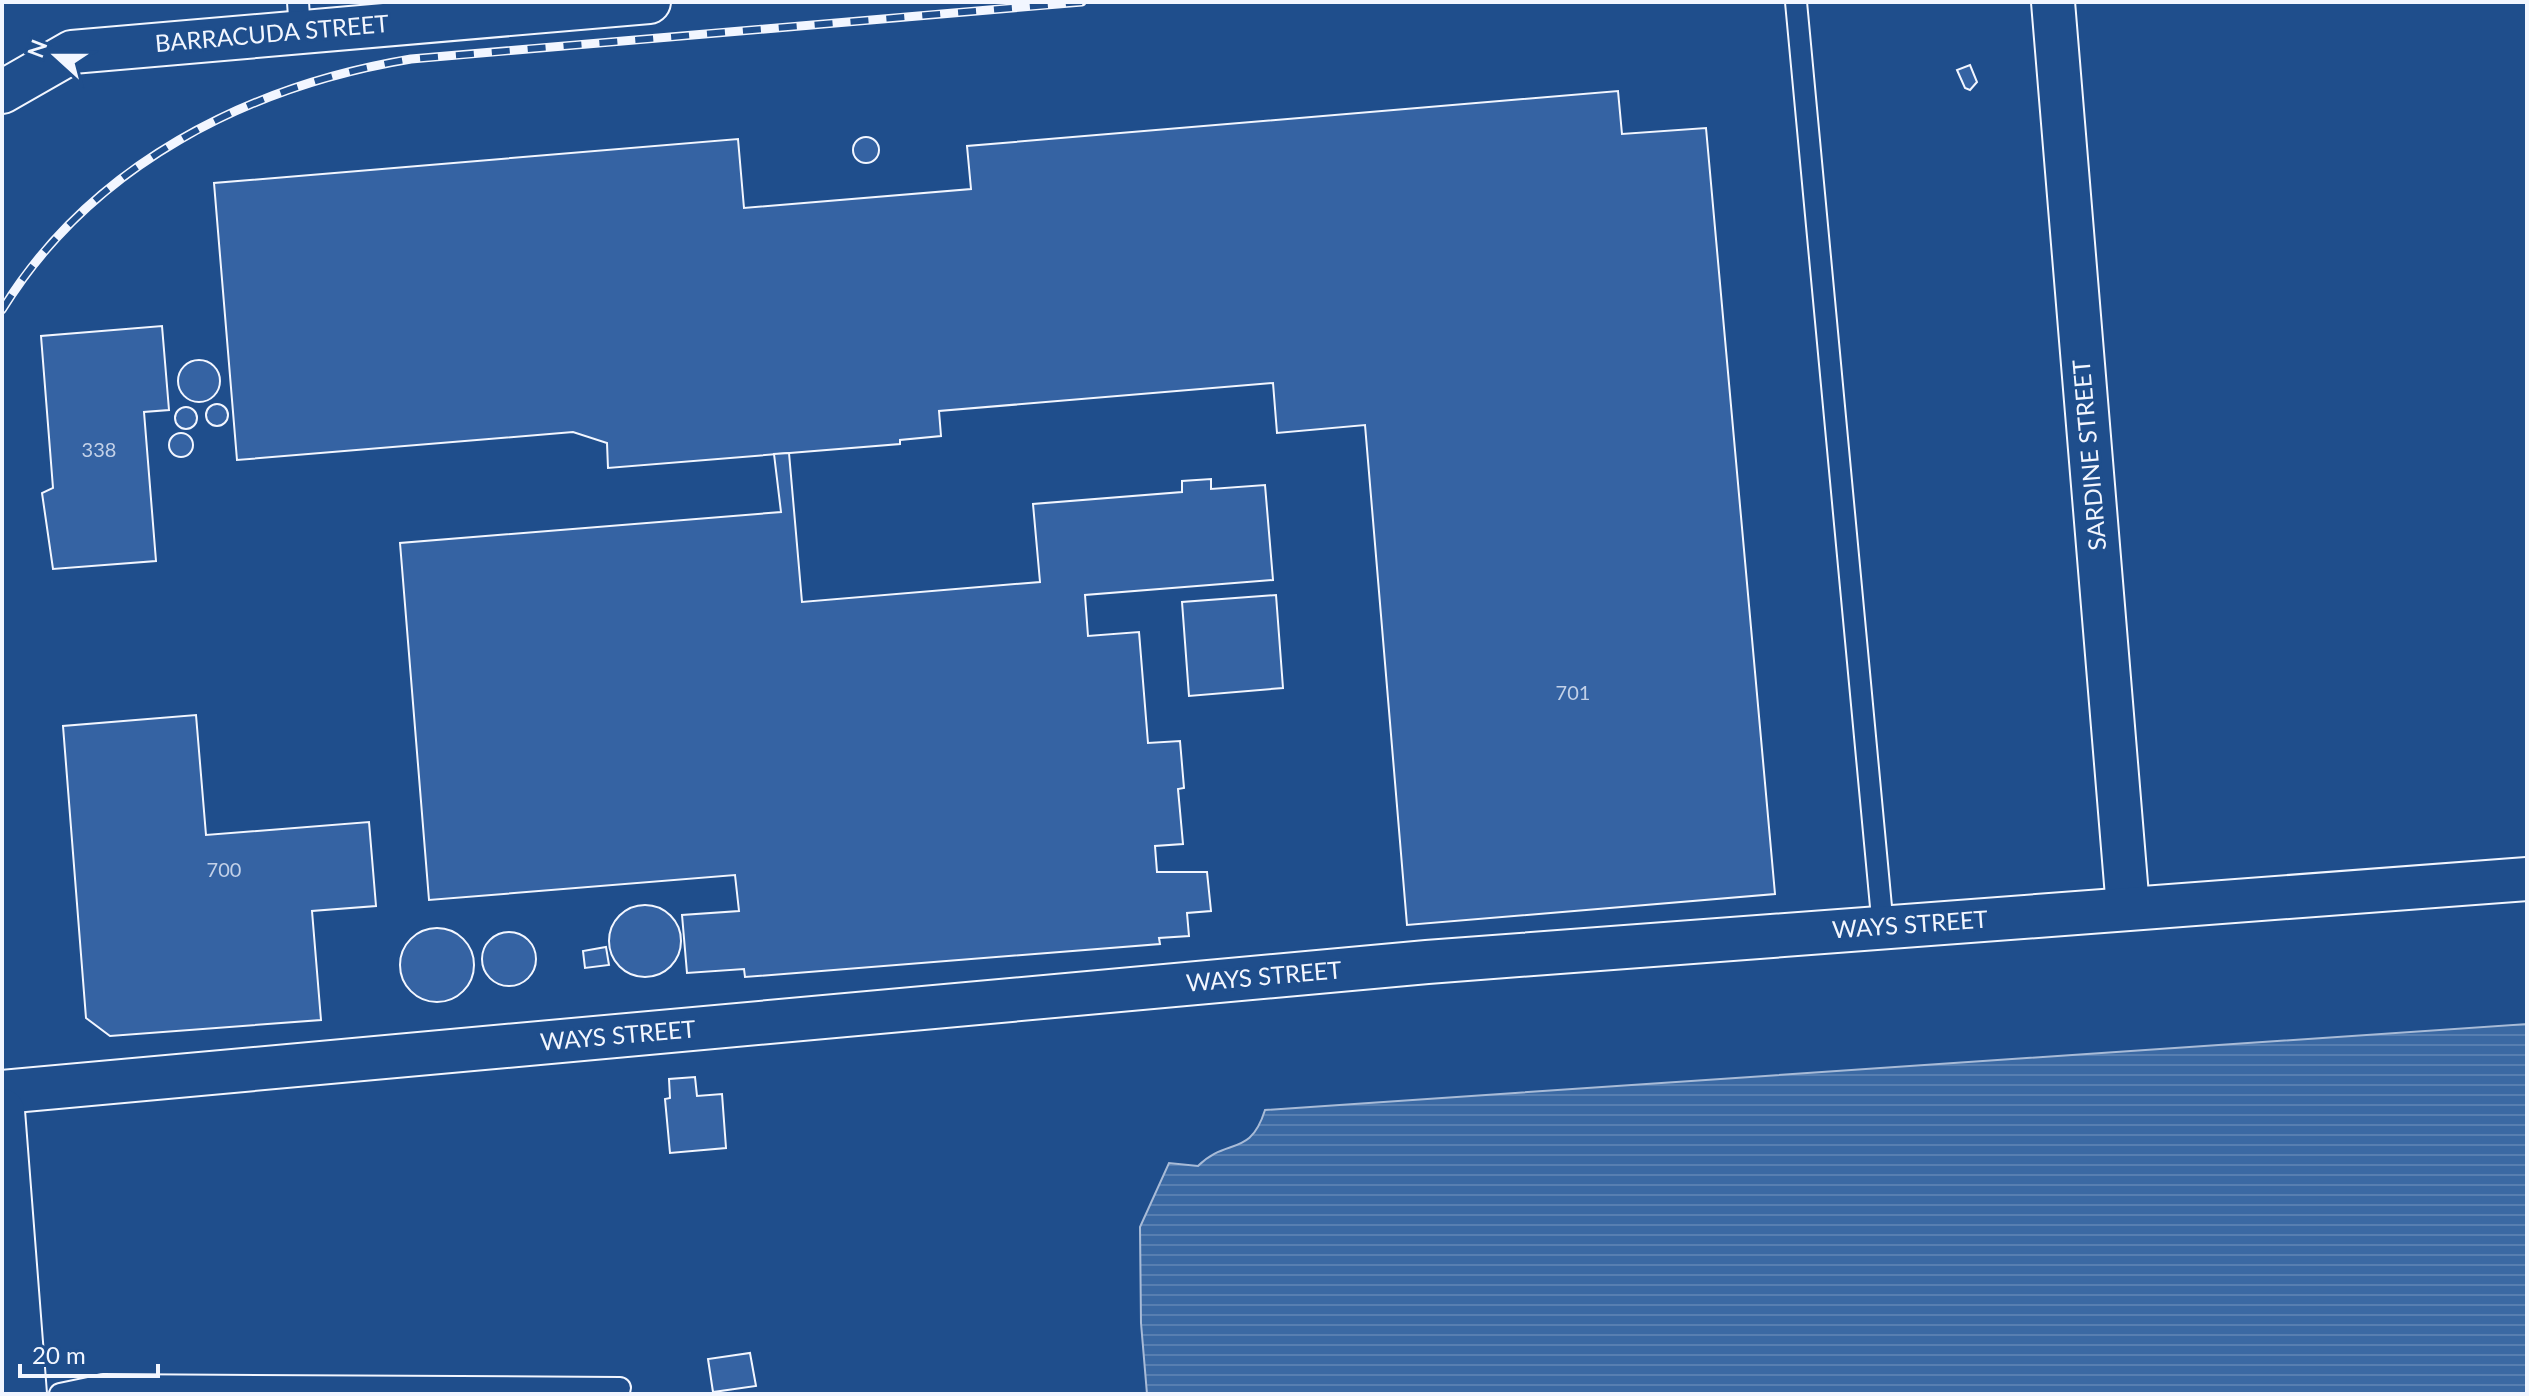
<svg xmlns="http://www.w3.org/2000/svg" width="2529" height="1396" viewBox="0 0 2529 1396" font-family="Lato,sans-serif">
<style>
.water{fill:url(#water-rules);stroke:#a8bbd7;stroke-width:2}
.building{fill:#3563a3;stroke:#f2f6ff;stroke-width:2}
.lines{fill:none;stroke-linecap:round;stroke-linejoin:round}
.lane-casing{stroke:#f2f6ff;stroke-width:24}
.street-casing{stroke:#f2f6ff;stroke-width:46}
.secondary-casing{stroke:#f2f6ff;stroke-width:48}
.lane{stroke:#1f4e8c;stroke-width:20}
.street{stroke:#1f4e8c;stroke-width:42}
.secondary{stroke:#1f4e8c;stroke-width:44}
.rail-casing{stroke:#f2f6ff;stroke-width:9}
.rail{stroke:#1f4e8c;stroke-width:6;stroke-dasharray:18;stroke-linecap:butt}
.labels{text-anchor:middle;stroke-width:6;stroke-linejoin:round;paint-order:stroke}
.number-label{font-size:20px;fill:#c3d1e8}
.street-label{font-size:24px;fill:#f2f6ff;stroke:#1f4e8c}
</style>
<defs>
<pattern id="water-rules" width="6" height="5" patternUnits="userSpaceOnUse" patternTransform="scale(2)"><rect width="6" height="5" fill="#3b69a3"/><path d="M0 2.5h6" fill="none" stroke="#587fb1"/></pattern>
</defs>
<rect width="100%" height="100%" fill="#1f4e8c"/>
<path class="water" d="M2527,1024V1394H1147L1141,1323L1140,1227L1169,1163L1198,1166C1227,1137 1250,1158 1265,1110Z"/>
<g class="building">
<polygon points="1970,65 1977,82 1970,90 1965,88 1957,70"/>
<polygon points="1618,91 1622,134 1706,128 1775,894 1407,925 1365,425 1277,433 1273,383 939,411 941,436 900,440 900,444 608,468 607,443 573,432 237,460 214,183 738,139 744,208 971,189 967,146"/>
<circle cx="866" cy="150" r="13"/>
<polygon points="162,326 169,410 144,412 156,561 53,569 42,493 53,488 41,336"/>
<circle cx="199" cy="381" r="21"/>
<circle cx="217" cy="415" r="11"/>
<circle cx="186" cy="418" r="11"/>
<circle cx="181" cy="445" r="12"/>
<polygon points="789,453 802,602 1040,582 1033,504 1182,492 1182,481 1211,479 1211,489 1265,485 1273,580 1085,595 1088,636 1139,632 1148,743 1180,741 1184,788 1178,789 1183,844 1155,846 1157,872 1207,872 1211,911 1187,913 1189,936 1159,938 1160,944 745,977 744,969 687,973 682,915 739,911 735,875 429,900 400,543 781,512 774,454"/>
<polygon points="1276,595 1283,688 1189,696 1182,602"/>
<polygon points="196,715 206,835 369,822 376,906 312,911 321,1020 110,1036 86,1018 63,726"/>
<circle cx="645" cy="941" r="36"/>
<circle cx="437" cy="965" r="37"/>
<circle cx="509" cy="959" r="27"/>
<polygon points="606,947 609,965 585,968 583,951"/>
<polygon points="695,1077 697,1096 722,1094 726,1148 670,1153 665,1099 670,1098 669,1079"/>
<polygon points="750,1353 756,1386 713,1392 708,1359"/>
</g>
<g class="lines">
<defs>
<g id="lane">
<polyline points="298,2 300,32"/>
<polyline points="1796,2 1883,928"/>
<polyline points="60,1394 103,1385 620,1388"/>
</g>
<g id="street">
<polyline points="2053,2 2128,908"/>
<polyline points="2,92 72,52 649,2"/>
<polyline points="2,1092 1427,962 2527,879"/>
</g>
<polyline id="secondary" points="2,1111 24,1394"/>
</defs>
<use href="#lane" class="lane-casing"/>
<use href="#street" class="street-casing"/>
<use href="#secondary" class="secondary-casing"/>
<use href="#lane" class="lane"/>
<use href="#street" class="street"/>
<use href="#secondary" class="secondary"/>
<defs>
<path id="rail" d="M2,310C91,165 248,86 411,59L1082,2"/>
</defs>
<use href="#rail" class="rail-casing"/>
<use href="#rail" class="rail"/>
</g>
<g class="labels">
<g class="number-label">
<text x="99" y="457">338</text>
<text x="1573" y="700">701</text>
<text x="224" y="877">700</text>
</g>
<g class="street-label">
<text transform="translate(272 34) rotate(-5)" y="8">BARRACUDA STREET</text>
<text transform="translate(2090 455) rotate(-95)" y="8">SARDINE STREET</text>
<text transform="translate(1910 925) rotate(-4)" y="8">WAYS STREET</text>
<text transform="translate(1264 977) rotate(-5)" y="8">WAYS STREET</text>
<text transform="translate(618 1036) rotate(-5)" y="8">WAYS STREET</text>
</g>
</g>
<rect width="2529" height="1396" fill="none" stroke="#f2f6ff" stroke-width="8"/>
<g transform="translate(56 56) rotate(291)" stroke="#1f4e8c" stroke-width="6" paint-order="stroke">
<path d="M0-6L14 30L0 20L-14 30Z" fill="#f2f6ff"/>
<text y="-12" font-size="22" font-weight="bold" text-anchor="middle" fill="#f2f6ff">N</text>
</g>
<path d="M20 1364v12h138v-12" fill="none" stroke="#f2f6ff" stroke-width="4"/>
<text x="32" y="1364" font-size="24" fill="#f2f6ff" stroke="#1f4e8c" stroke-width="6" paint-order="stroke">20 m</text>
</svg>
